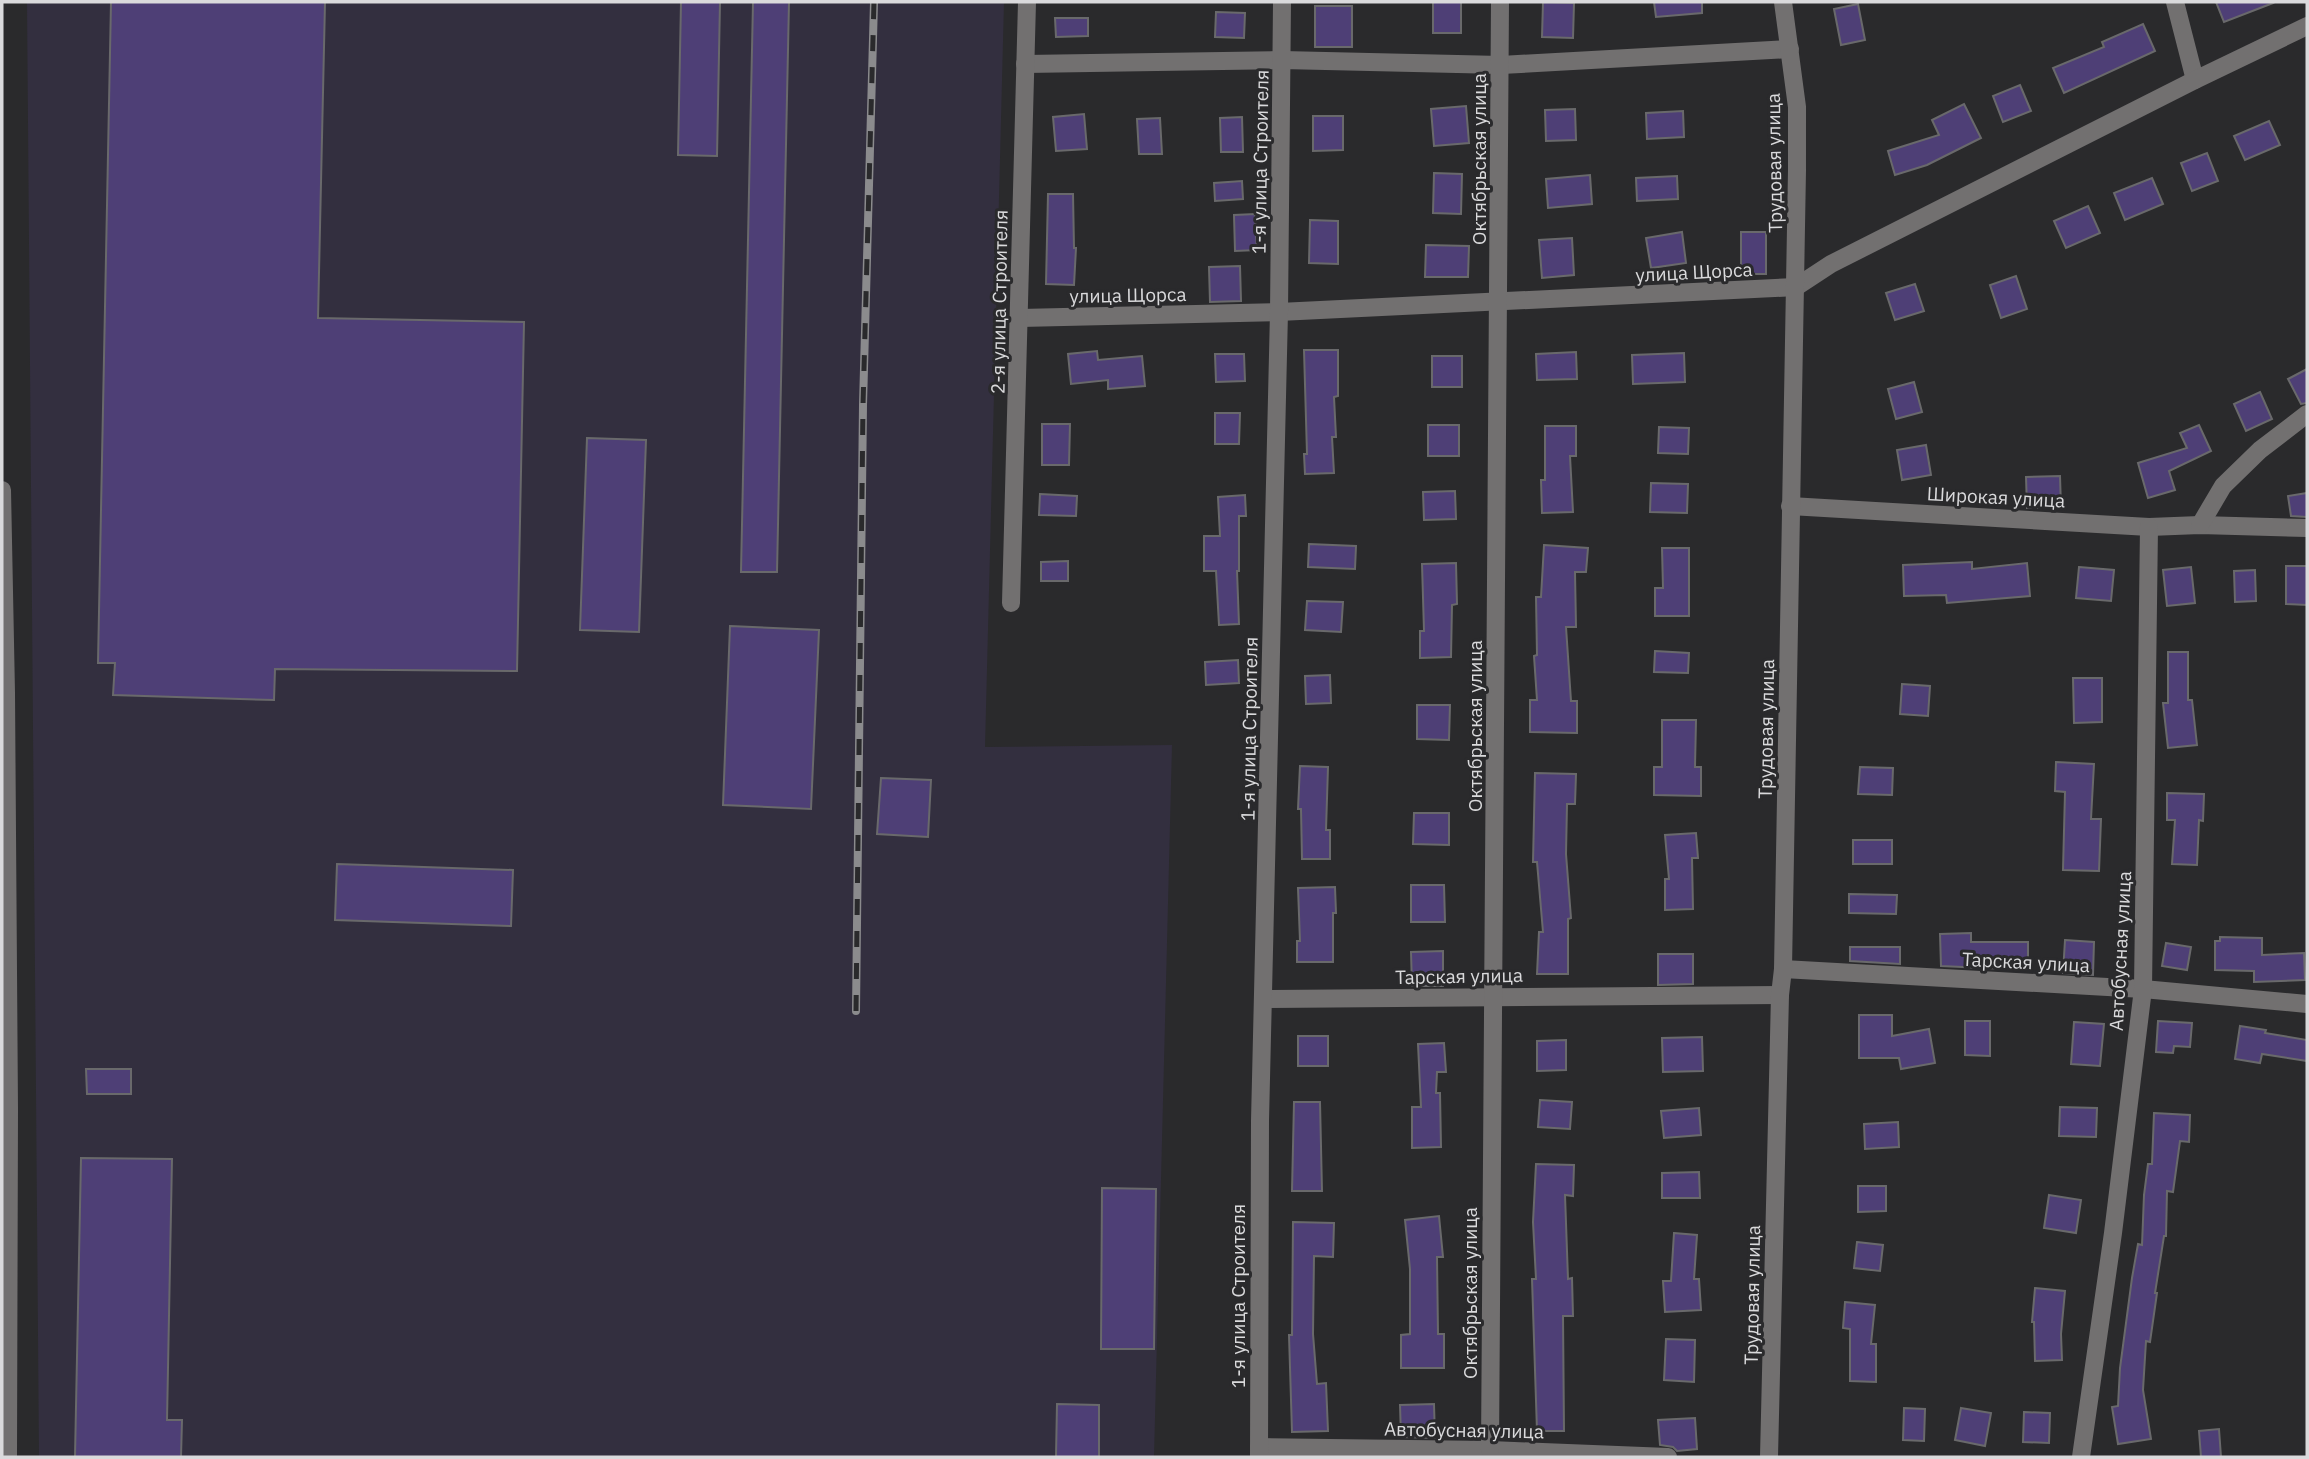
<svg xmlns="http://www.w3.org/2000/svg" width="2309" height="1459" viewBox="0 0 2309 1459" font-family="'IBM Plex Sans',sans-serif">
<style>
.industrial{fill:#332f3f}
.building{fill:#4e3f76;stroke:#69696b;stroke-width:2}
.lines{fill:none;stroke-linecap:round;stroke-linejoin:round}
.minor{stroke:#727070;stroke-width:18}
.rail-casing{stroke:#8b8b8d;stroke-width:8}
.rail{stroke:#2a2a2c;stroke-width:5;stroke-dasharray:16;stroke-linecap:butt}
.labels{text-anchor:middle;stroke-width:6;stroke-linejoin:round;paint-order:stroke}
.street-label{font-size:19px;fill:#dadadc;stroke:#2a2a2c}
</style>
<rect width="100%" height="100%" fill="#2a2a2c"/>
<polygon class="industrial" points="27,2 1004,2 985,747 1172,745 1154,1457 39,1457"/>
<g class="building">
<polygon points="111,2 325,2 318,318 524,322 517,671 275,669 274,700 113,695 115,663 98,663"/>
<polygon points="681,2 720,2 717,156 678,155"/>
<polygon points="753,2 789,2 777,572 741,572"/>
<rect x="1433" y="2" width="28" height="31"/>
<polygon points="1543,2 1574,3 1573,38 1542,37"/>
<polygon points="1654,2 1702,2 1702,13 1656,17"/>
<polygon points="2216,2 2272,2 2273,3 2224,22"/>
<polygon points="1858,4 1865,40 1841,45 1834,9"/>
<rect x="1315" y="6" width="37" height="41"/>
<polygon points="1216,12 1245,13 1244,38 1215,37"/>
<polygon points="1055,18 1088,18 1088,36 1056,37"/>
<polygon points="2143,24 2155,51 2064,93 2053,68 2104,47 2102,42"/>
<polygon points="2020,85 2031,111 2003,122 1993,96"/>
<polygon points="1964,104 1981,138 1927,165 1895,175 1888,151 1939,135 1932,120"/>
<polygon points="1466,106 1469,143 1434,146 1431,109"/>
<polygon points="1575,109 1576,140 1546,141 1545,110"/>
<polygon points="1683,111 1684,137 1647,139 1646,113"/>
<polygon points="1084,114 1087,149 1056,151 1053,117"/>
<polygon points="1313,116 1343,116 1343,150 1313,151"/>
<polygon points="1242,117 1243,152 1221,152 1220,118"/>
<polygon points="1160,118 1162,154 1139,154 1137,119"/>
<polygon points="2269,121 2280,145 2245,160 2234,136"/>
<polygon points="2207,153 2218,181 2192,191 2181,163"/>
<polygon points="1434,173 1462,174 1461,214 1433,213"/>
<polygon points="1590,175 1592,204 1548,208 1546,179"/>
<polygon points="1677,176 1678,199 1637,201 1636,178"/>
<polygon points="2152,178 2163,204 2125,220 2114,193"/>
<polygon points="1242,181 1243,199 1215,201 1214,183"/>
<polygon points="1048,194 1073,194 1074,248 1076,248 1074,285 1046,284"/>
<polygon points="2088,206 2100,233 2066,248 2054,221"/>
<polygon points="1255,214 1257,250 1235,251 1234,215"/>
<polygon points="1310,220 1338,221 1338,264 1309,263"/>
<polygon points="1682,232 1686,263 1651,268 1646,238"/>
<rect x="1741" y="232" width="25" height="42"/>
<polygon points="1572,238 1574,275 1542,278 1539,240"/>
<polygon points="1426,245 1469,246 1468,277 1425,277"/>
<polygon points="1240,266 1241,301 1210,302 1209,267"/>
<polygon points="2016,276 2027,309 2001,318 1990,285"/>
<polygon points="1915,284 1924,311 1895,320 1886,293"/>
<polygon points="1304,350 1338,350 1338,396 1334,397 1336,437 1332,437 1334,473 1305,474 1304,454 1307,454"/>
<polygon points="1097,351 1098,360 1142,356 1145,386 1108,389 1108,380 1071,384 1068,354"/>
<polygon points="1576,352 1577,379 1537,380 1536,354"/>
<polygon points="1684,353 1685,382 1633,384 1632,355"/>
<polygon points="1215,354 1244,354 1245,381 1216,382"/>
<rect x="1432" y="356" width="30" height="31"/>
<polygon points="2307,369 2307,403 2301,404 2288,379"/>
<polygon points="1914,382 1922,412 1896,419 1888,389"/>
<polygon points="2260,392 2272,419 2246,431 2234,404"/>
<polygon points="1215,413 1240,413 1239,444 1215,444"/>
<polygon points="1042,424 1070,424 1069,465 1042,465"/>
<rect x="1428" y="425" width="31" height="31"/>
<polygon points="2199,425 2211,451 2169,471 2175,490 2148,498 2138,463 2187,448 2180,433"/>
<polygon points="1545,426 1576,426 1576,456 1570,456 1573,512 1542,513 1541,480 1545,480"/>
<polygon points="1659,427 1689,428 1688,454 1658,453"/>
<polygon points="587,438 646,440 639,632 580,630"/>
<polygon points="1926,445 1931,475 1902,480 1897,450"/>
<polygon points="2060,476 2061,507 2027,508 2026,477"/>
<polygon points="1651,483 1688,484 1687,513 1650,512"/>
<polygon points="1455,491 1456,519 1424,520 1423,492"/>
<polygon points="2307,493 2307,517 2291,516 2288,496"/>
<polygon points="1040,494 1077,496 1076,516 1039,515"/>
<polygon points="1245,495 1246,516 1239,516 1239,571 1237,571 1239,624 1219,625 1216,571 1204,571 1204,536 1220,536 1218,497"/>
<polygon points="1309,544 1356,546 1355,569 1308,567"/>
<polygon points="1544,545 1588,548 1586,572 1575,572 1576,627 1566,627 1571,701 1577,701 1577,733 1530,732 1530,700 1537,700 1534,656 1537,655 1536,597 1541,597"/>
<polygon points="1662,548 1689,548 1689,616 1655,616 1655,588 1663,588"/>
<polygon points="1068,561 1068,581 1041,581 1041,562"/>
<polygon points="1972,562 1972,569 2027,563 2030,596 1947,603 1946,595 1904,596 1903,565"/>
<polygon points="1456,563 1457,604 1452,605 1451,657 1420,658 1420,631 1424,631 1422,564"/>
<polygon points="2286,566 2307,566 2307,605 2286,604"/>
<polygon points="2079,567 2114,570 2111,601 2076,598"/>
<polygon points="2191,567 2195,603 2167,606 2163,570"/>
<polygon points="2255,570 2256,601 2235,602 2234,571"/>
<polygon points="1307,601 1343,602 1341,632 1305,630"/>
<polygon points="730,626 819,630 811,809 723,805"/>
<polygon points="1655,651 1689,653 1688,673 1654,672"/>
<polygon points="2168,652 2188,652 2188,700 2192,700 2197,745 2168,748 2163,703 2168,703"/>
<polygon points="1238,660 1239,683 1206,685 1205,662"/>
<polygon points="1330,675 1331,703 1306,704 1305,676"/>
<polygon points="2073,678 2102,678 2102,722 2074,723"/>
<polygon points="1902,684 1930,686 1928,716 1900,714"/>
<polygon points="1417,705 1450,705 1449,740 1417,739"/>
<polygon points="1662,720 1696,720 1695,767 1701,767 1701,796 1654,795 1654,767 1662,767"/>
<polygon points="2056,762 2094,764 2091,819 2101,819 2099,871 2063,870 2065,792 2055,791"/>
<polygon points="1300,766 1328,767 1326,830 1330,830 1330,859 1302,859 1301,809 1298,809"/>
<polygon points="1860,767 1893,768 1892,795 1858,794"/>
<polygon points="1535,773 1576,774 1575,804 1567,804 1566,854 1571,918 1568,919 1568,974 1537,974 1539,932 1543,932 1537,862 1533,862"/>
<polygon points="881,778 931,780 928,837 877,834"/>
<polygon points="2167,793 2204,794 2203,821 2199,820 2197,865 2172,864 2175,820 2167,820"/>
<polygon points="1414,813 1449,813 1449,845 1413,844"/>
<polygon points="1696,833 1698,858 1692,858 1693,909 1665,910 1665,879 1669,879 1665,835"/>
<rect x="1853" y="840" width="39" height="24"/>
<polygon points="337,864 513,870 511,926 335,920"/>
<polygon points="1411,885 1444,885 1445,922 1411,922"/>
<polygon points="1335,887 1336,913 1333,913 1333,962 1297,962 1297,941 1300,941 1298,888"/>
<polygon points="1849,894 1897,895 1896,914 1849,913"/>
<polygon points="1971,933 1971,942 2028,942 2028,970 1941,966 1940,934"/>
<polygon points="2220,937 2262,938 2262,955 2304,953 2305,980 2254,982 2254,971 2215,970 2215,941 2220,941"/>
<polygon points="2065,940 2094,942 2093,975 2063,973"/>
<polygon points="2166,943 2191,947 2187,970 2162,966"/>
<polygon points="1850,947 1900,947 1900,964 1850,961"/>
<polygon points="1443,951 1443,986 1412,986 1411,952"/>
<polygon points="1658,954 1693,954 1693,984 1658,985"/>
<polygon points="1859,1015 1892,1015 1892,1036 1929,1029 1935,1063 1901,1069 1899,1058 1859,1058"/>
<polygon points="1965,1021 1990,1021 1990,1056 1965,1055"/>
<polygon points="2158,1021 2192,1023 2190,1047 2174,1046 2173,1053 2156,1052"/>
<polygon points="2074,1022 2104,1024 2100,1066 2071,1064"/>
<polygon points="2240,1026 2266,1030 2265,1033 2307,1040 2307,1061 2262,1054 2260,1063 2235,1059"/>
<rect x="1298" y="1036" width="30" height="30"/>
<polygon points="1702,1037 1703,1071 1663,1072 1662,1038"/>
<polygon points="1566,1040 1566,1070 1537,1071 1537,1041"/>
<polygon points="1444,1043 1446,1072 1437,1072 1436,1093 1440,1093 1441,1147 1412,1148 1412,1107 1421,1107 1418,1044"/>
<polygon points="86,1069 131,1069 131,1094 87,1094"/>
<polygon points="1540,1100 1572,1102 1570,1129 1538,1127"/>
<polygon points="1294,1102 1320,1102 1322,1191 1292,1191"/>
<polygon points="2060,1107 2097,1108 2096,1137 2059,1136"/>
<polygon points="1699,1108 1701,1135 1664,1138 1661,1111"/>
<polygon points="2154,1113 2190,1115 2189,1142 2180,1141 2173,1192 2167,1191 2166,1236 2164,1236 2155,1293 2157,1293 2150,1342 2146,1341 2143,1390 2151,1439 2118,1444 2112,1407 2118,1406 2120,1368 2132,1278 2138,1244 2142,1245 2144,1195 2148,1164 2152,1164"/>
<polygon points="1898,1122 1899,1147 1865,1149 1864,1124"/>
<polygon points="81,1158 172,1159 167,1420 182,1420 181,1457 75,1457"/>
<polygon points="1536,1164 1574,1165 1573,1196 1565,1195 1568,1279 1572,1278 1573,1316 1563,1316 1564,1431 1537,1431 1532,1279 1536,1279 1533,1222"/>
<polygon points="1699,1172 1700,1198 1662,1198 1662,1173"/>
<polygon points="1858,1186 1886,1186 1886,1211 1858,1212"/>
<polygon points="1102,1188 1156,1189 1154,1349 1101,1349"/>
<polygon points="2049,1195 2081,1200 2076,1233 2044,1228"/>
<polygon points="1439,1216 1443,1257 1437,1257 1438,1334 1444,1334 1444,1368 1401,1368 1401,1335 1410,1334 1410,1269 1405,1220"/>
<polygon points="1293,1222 1334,1223 1333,1257 1314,1256 1313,1334 1317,1384 1326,1383 1328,1431 1292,1432 1289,1335 1292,1335"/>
<polygon points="1674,1233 1697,1235 1694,1279 1699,1279 1701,1310 1665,1312 1663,1281 1671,1281"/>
<polygon points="1857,1242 1883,1245 1880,1271 1854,1268"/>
<polygon points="2035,1288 2065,1291 2061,1334 2062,1360 2035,1361 2034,1322 2032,1322"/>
<polygon points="1845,1302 1875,1305 1871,1344 1876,1344 1876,1382 1850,1381 1850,1329 1843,1328"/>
<polygon points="1666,1339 1695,1340 1694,1382 1664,1380"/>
<polygon points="1057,1404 1099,1405 1099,1457 1056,1457"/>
<polygon points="1434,1404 1435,1438 1401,1437 1400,1405"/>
<polygon points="1904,1408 1925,1409 1924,1441 1903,1440"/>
<polygon points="1961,1408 1991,1413 1985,1446 1955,1440"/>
<polygon points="2024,1412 2050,1413 2049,1443 2023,1442"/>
<polygon points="1695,1418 1697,1449 1677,1451 1673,1447 1660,1445 1658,1420"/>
<polygon points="2219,1429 2221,1457 2201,1457 2199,1431"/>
</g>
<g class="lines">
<g class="minor">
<polyline points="2175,2 2195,80"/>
<polyline points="1025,64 1282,60 1501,65 1790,49"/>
<polyline points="1020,318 1279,312 1796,287 1831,264 2195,80 2307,26"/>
<polyline points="2,490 6,693 9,1110 8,1457"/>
<polyline points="1790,506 2149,527 2200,525 2307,528"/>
<polyline points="2200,525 2223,486 2260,450 2307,414"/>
<polyline points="1011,603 1027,2"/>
<polyline points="1783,969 2143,989 2307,1004"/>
<polyline points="1264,999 1780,995"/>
<polyline points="1259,1447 1490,1450 1668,1457"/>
<polyline points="1490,1450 1500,2"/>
<polyline points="1259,1457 1260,1121 1279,312 1282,2"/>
<polyline points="1769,1457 1780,995 1783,969 1797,170 1797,107 1783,2"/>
<polyline points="2081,1457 2113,1233 2143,989 2149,527"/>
</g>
<defs>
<polyline id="rail" points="856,1011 863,405 874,2"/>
</defs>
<use href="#rail" class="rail-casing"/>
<use href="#rail" class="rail"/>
</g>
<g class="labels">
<g class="street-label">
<text transform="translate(1479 159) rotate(-90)" y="7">Октябрьская улица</text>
<text transform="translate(1260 162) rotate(-89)" y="7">1-я улица Строителя</text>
<text transform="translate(1774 163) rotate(-91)" y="7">Трудовая улица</text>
<text transform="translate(1694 272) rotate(-3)" y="7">улица Щорса</text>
<text transform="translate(1128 295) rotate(-1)" y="7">улица Щорса</text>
<text transform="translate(999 302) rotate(-89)" y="7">2-я улица Строителя</text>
<text transform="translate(1996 497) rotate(3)" y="7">Широкая улица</text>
<text transform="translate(1475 726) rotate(-90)" y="7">Октябрьская улица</text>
<text transform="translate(1249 729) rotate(-89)" y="7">1-я улица Строителя</text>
<text transform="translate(1766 729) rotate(-89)" y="7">Трудовая улица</text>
<text transform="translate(2120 951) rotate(-87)" y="7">Автобусная улица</text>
<text transform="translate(2026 962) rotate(3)" y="7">Тарская улица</text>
<text transform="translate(1459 976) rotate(-1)" y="7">Тарская улица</text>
<text transform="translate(1470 1293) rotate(-90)" y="7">Октябрьская улица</text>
<text transform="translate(1752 1295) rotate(-89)" y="7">Трудовая улица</text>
<text transform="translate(1238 1296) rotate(-90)" y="7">1-я улица Строителя</text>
<text transform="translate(1464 1430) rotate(1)" y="7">Автобусная улица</text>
</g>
</g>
<rect width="2309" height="1459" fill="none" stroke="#dadadc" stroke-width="7"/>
</svg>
